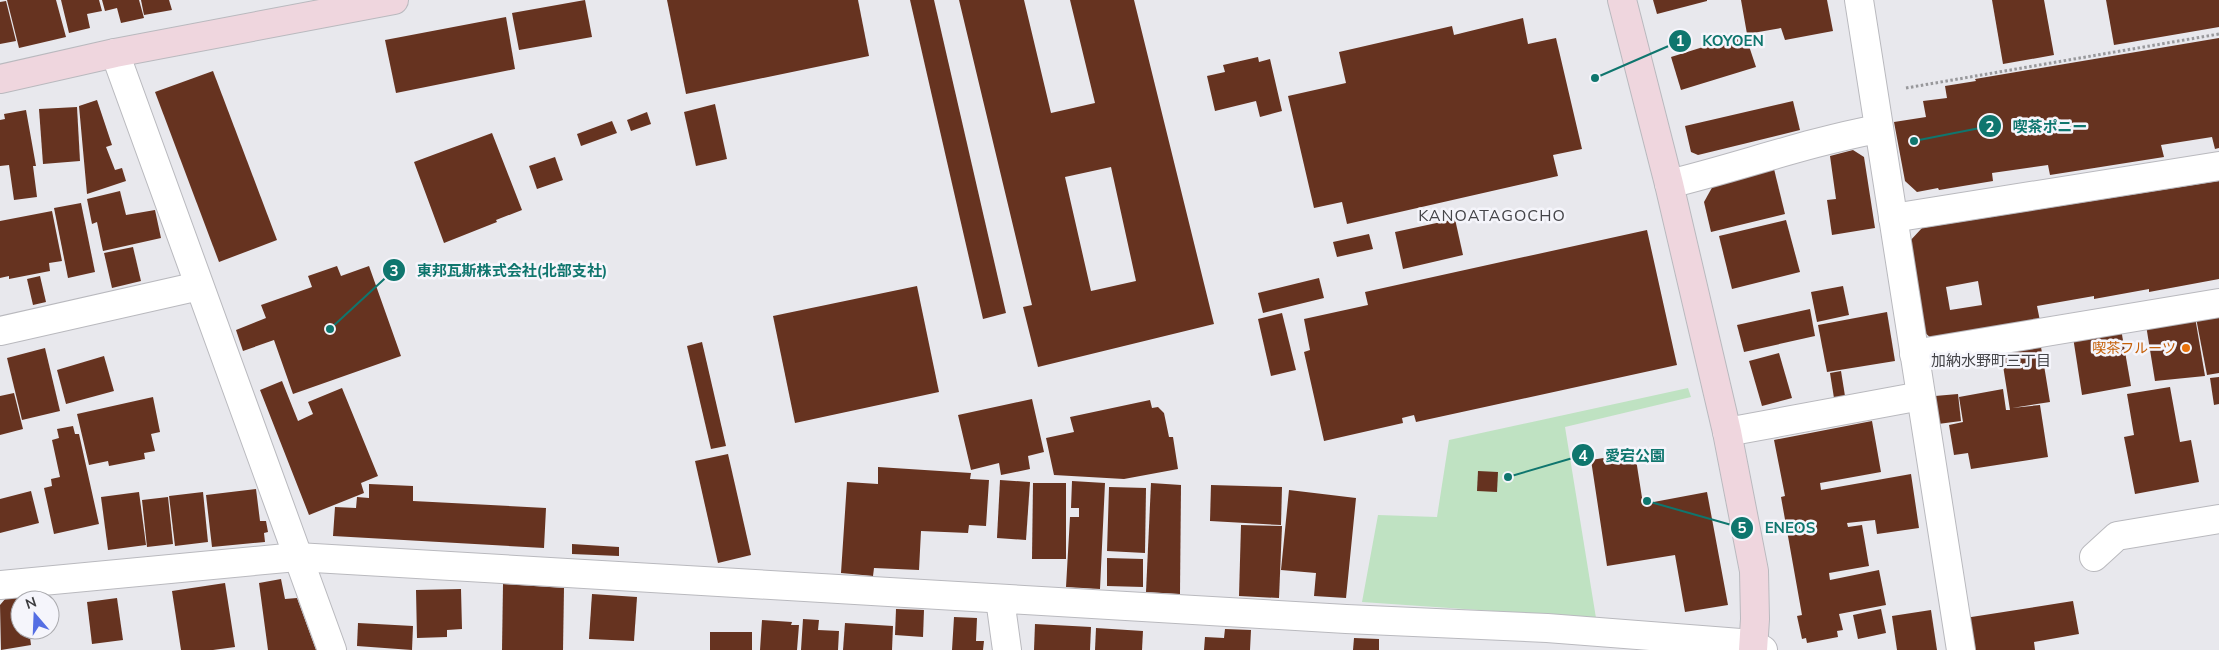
<svg xmlns="http://www.w3.org/2000/svg" width="2219" height="650" viewBox="0 0 2219 650" font-family="Mulish,'Noto Sans JP',sans-serif">
<style>
.green{fill:#bfe2c2}
.building{fill:#663320;fill-rule:evenodd}
.lines{fill:none;stroke-linecap:round;stroke-linejoin:round}
.street-casing{stroke:#b9b9be;stroke-width:30}
.secondary-casing{stroke:#b9b9be;stroke-width:30}
.path{stroke:#98989b;stroke-width:3;stroke-dasharray:2.5 2.5;stroke-linecap:butt}
.street{stroke:#fff;stroke-width:28}
.secondary{stroke:#efd6de;stroke-width:28}
.food-dot{fill:#e8710a;stroke:#f5f5fb;stroke-width:2}
.labels{text-anchor:middle;stroke-width:5;stroke-linejoin:round;paint-order:stroke}
.food-label{font-size:14px;fill:#c56008;stroke:#f5f5fb;text-anchor:end}
.neighbourhood-label{font-size:15px;fill:#444448;stroke:#f5f5fb}
.quarter-label{font-size:16px;letter-spacing:1px;fill:#444448;stroke:#f5f5fb}
.leader{fill:none;stroke:#0f766e;stroke-width:2}
.callout-dot{fill:#0f766e;stroke:#f5f5fb;stroke-width:2}
.mark-label{font-size:15px;text-anchor:middle;font-weight:bold;fill:#fff}
.callout-label{font-size:15px;text-anchor:middle;font-weight:bold;fill:#0f766e;stroke:#f5f5fb;stroke-width:5;stroke-linejoin:round;paint-order:stroke}
</style>
<rect width="100%" height="100%" fill="#e8e8ed"/>
<polygon class="green" points="1688,388 1691,397 1565,427 1596,618 1362,602 1378,515 1437,517 1449,440"/>
<g class="building">
<polygon points="7,0 56,0 66,37 19,48"/>
<polygon points="61,0 99,0 102,11 87,14 90,28 69,33"/>
<polygon points="102,0 139,0 144,18 121,23 117,8 105,11"/>
<polygon points="141,0 169,0 172,10 144,15"/>
<polygon points="585,0 592,37 519,50 512,13"/>
<polygon points="667,0 858,0 869,56 686,94"/>
<polygon points="910,0 934,0 1006,313 983,319"/>
<path d="M959,0H1024L1051,113L1095,103L1070,0H1134L1214,324L1038,367L1023,307L1032,305ZM1111,167L1136,281L1091,291L1065,177Z"/>
<polygon points="1653,0 1707,0 1707,1 1657,14"/>
<polygon points="1741,0 1827,0 1833,31 1785,40 1781,28 1747,34"/>
<polygon points="1992,0 2044,0 2054,55 2003,64"/>
<polygon points="2106,0 2219,0 2219,27 2114,45"/>
<polygon points="6,1 16,41 0,44 0,2"/>
<polygon points="506,17 515,69 396,93 385,40"/>
<polygon points="1523,18 1528,44 1556,38 1582,149 1553,155 1558,176 1347,224 1342,202 1314,208 1288,96 1346,83 1339,52 1452,26 1454,35"/>
<polygon points="1745,34 1756,67 1681,90 1671,57"/>
<polygon points="2219,38 2219,148 2215,149 2212,137 2161,145 2164,157 2050,175 2048,165 1992,173 1993,181 1939,190 1938,188 1917,192 1905,181 1894,122 1926,117 1923,101 1947,98 1945,86 1976,81 1975,79"/>
<polygon points="1258,57 1259,62 1270,59 1282,111 1260,117 1256,101 1215,111 1207,76 1225,72 1223,65"/>
<polygon points="213,71 277,240 219,262 155,92"/>
<polygon points="97,100 112,145 106,147 115,170 122,168 126,181 87,194 79,106"/>
<polygon points="1793,101 1800,130 1698,155 1691,152 1685,126"/>
<polygon points="715,104 727,159 696,166 684,112"/>
<polygon points="77,107 80,161 43,164 39,109"/>
<polygon points="26,110 36,166 33,166 37,197 14,200 9,165 0,166 0,120 5,119 4,114"/>
<polygon points="647,112 651,124 631,131 627,120"/>
<polygon points="612,121 617,133 581,146 577,134"/>
<polygon points="492,133 522,210 496,220 497,222 444,243 414,162"/>
<polygon points="1853,150 1864,157 1875,228 1832,235 1827,200 1836,199 1830,156"/>
<polygon points="555,157 563,180 537,189 529,166"/>
<polygon points="1774,169 1785,214 1711,232 1704,202 1714,184"/>
<path d="M2219,181V279L2149,292V289L2094,299V296L2037,306L2040,321L1932,339L1923,331L1909,242L1922,228ZM1978,281L1982,305L1950,310L1946,287Z"/>
<polygon points="120,191 126,215 155,210 161,238 103,251 97,222 92,224 87,199"/>
<polygon points="81,203 95,272 68,278 54,208"/>
<polygon points="52,211 62,261 49,263 50,271 9,279 9,276 0,278 0,221"/>
<polygon points="1455,219 1463,255 1403,269 1395,232"/>
<polygon points="1786,220 1800,272 1732,289 1719,236"/>
<polygon points="1647,230 1677,365 1416,422 1414,415 1402,418 1403,423 1324,441 1304,352 1310,350 1304,319 1368,305 1365,292"/>
<polygon points="1369,234 1373,249 1337,257 1333,242"/>
<polygon points="133,247 141,281 112,288 104,253"/>
<polygon points="337,266 341,276 369,266 401,356 293,394 274,340 243,351 236,330 266,318 261,305 312,287 308,276"/>
<polygon points="40,276 46,302 33,305 27,279"/>
<polygon points="1319,278 1324,298 1263,313 1258,293"/>
<polygon points="917,286 939,392 795,423 773,316"/>
<polygon points="1843,286 1849,315 1817,322 1811,292"/>
<polygon points="1810,309 1815,336 1744,352 1737,325"/>
<polygon points="1887,312 1895,361 1827,372 1818,325"/>
<polygon points="1282,313 1296,370 1271,376 1258,319"/>
<polygon points="2219,314 2219,373 2207,375 2196,318"/>
<polygon points="2195,317 2205,376 2155,381 2146,325"/>
<polygon points="2121,329 2131,386 2082,395 2073,337"/>
<polygon points="702,342 726,446 711,449 687,346"/>
<polygon points="2041,347 2050,402 2012,408 2040,405 2048,457 1971,469 1968,453 1954,455 1949,425 1963,422 1959,397 2003,389 2006,410 2010,410 2001,353"/>
<polygon points="45,348 60,411 22,420 7,358"/>
<polygon points="1779,353 1792,398 1762,406 1749,361"/>
<polygon points="104,356 114,391 66,404 57,370"/>
<polygon points="1841,371 1845,396 1834,398 1830,373"/>
<polygon points="2219,377 2219,404 2214,405 2210,378"/>
<polygon points="282,381 298,421 313,414 308,402 342,388 378,476 361,483 364,493 309,515 260,390"/>
<polygon points="2170,387 2180,442 2191,440 2199,482 2135,494 2124,437 2134,435 2127,394"/>
<polygon points="14,393 23,429 0,435 0,396"/>
<polygon points="1958,394 1961,421 1938,424 1935,396"/>
<polygon points="153,397 160,432 151,434 155,451 144,453 145,459 109,466 108,461 89,465 77,414"/>
<polygon points="1032,399 1044,452 1028,456 1030,469 1001,475 999,463 971,470 958,415"/>
<polygon points="1150,400 1152,408 1158,407 1164,413 1169,437 1173,437 1178,469 1124,479 1054,475 1046,438 1074,432 1070,417"/>
<polygon points="1872,421 1881,472 1820,483 1821,490 1911,474 1919,528 1877,534 1875,520 1847,523 1848,527 1862,525 1869,566 1829,573 1830,580 1879,570 1886,605 1839,614 1843,630 1837,631 1838,637 1807,643 1806,638 1802,639 1797,616 1802,615 1781,497 1785,496 1774,440"/>
<polygon points="73,426 75,434 79,434 99,524 54,534 44,488 52,486 51,479 60,477 52,440 59,438 57,429"/>
<polygon points="1635,453 1643,504 1707,492 1728,605 1685,612 1675,555 1607,566 1591,460"/>
<polygon points="728,454 751,555 718,563 695,461"/>
<polygon points="878,467 971,473 970,479 989,480 986,526 969,525 968,533 921,531 919,570 874,568 873,576 841,573 847,482 878,484"/>
<polygon points="1478,471 1498,472 1497,492 1477,491"/>
<polygon points="1000,480 1030,482 1026,540 997,538"/>
<polygon points="1072,481 1105,483 1100,589 1066,587 1070,517 1079,517 1079,508 1071,508"/>
<polygon points="1033,483 1066,483 1066,559 1032,559"/>
<polygon points="1151,483 1181,485 1180,594 1146,592"/>
<polygon points="369,484 413,486 413,501 546,508 544,548 333,536 335,507 356,508 357,497 369,498"/>
<polygon points="1211,485 1282,487 1281,525 1210,521"/>
<polygon points="1109,487 1146,488 1145,553 1107,551"/>
<polygon points="256,489 260,521 266,521 268,532 264,533 265,542 212,547 206,495"/>
<polygon points="1289,490 1356,498 1346,598 1314,596 1316,573 1281,570"/>
<polygon points="31,491 39,523 0,533 0,499"/>
<polygon points="139,492 146,545 108,550 101,497"/>
<polygon points="203,492 208,542 175,546 169,496"/>
<polygon points="168,497 173,544 147,547 142,500"/>
<polygon points="1241,525 1282,526 1279,598 1239,596"/>
<polygon points="572,544 619,547 619,556 572,554"/>
<polygon points="1107,558 1143,559 1143,587 1107,586"/>
<polygon points="281,579 285,599 297,598 316,650 268,650 259,583"/>
<polygon points="225,583 235,647 213,650 181,650 172,591"/>
<polygon points="503,584 564,588 563,650 502,650"/>
<polygon points="461,589 462,629 447,630 447,637 417,638 416,590"/>
<polygon points="592,594 637,597 634,641 589,639"/>
<polygon points="25,597 25,600 20,600 20,630 29,630 31,645 1,650 0,605 6,598"/>
<polygon points="117,598 123,640 92,644 87,602"/>
<polygon points="2073,601 2079,634 2034,642 2035,650 1970,650 1965,618"/>
<polygon points="896,609 924,610 923,637 895,635"/>
<polygon points="1881,609 1886,633 1858,639 1853,615"/>
<polygon points="1931,610 1937,650 1897,650 1892,616"/>
<polygon points="954,617 977,618 976,641 984,641 983,650 952,650"/>
<polygon points="803,619 819,620 818,630 839,631 838,650 801,650"/>
<polygon points="762,620 792,622 791,625 799,625 797,650 760,650"/>
<polygon points="358,623 413,626 412,650 357,646"/>
<polygon points="845,623 893,626 892,650 843,650"/>
<polygon points="1035,624 1091,627 1090,650 1034,650"/>
<polygon points="1096,628 1143,631 1142,650 1095,650"/>
<polygon points="1225,629 1251,630 1250,650 1204,650 1205,637 1224,638"/>
<rect x="710" y="632" width="42" height="18"/>
<polygon points="1354,638 1379,639 1379,650 1353,650"/>
</g>
<g class="lines">
<defs>
<g id="street">
<polyline points="1859,0 1961,650"/>
<polyline points="115,53 332,650"/>
<path d="M1669,184C1739,167 1808,142 1878,129"/>
<polyline points="1893,218 2219,166"/>
<polyline points="0,331 199,286"/>
<polyline points="1914,354 2219,303"/>
<polyline points="1727,432 1921,396"/>
<polyline points="2094,557 2117,536 2219,519"/>
<polyline points="0,585 297,557 1346,619 1547,628 1753,644 1763,650"/>
<polyline points="1000,599 1007,650"/>
</g>
<g id="secondary">
<polyline points="1622,0 1669,184 1727,432 1754,571 1755,619 1753,650"/>
<polyline points="0,79 115,53 394,0"/>
</g>
</defs>
<use href="#street" class="street-casing"/>
<use href="#secondary" class="secondary-casing"/>
<polyline class="path" points="1906,88 2219,34"/>
<use href="#street" class="street"/>
<use href="#secondary" class="secondary"/>
</g>
<circle class="food-dot" cx="2186" cy="348" r="5"/>
<g class="labels">
<g class="food-label">
<text x="2176" y="353">喫茶フルーツ</text>
</g>
<g class="neighbourhood-label">
<text x="1991" y="366">加納水野町三丁目</text>
</g>
<g class="quarter-label">
<text x="1492" y="221">KANOATAGOCHO</text>
</g>
</g>
<path class="leader" d="M1595 78L1680 41M1914 141L1990 126M330 329L394 270M1508 477L1583 455M1647 501L1742 528"/>
<g class="callout-dot">
<circle cx="1595" cy="78" r="5"/>
<circle cx="1914" cy="141" r="5"/>
<circle cx="330" cy="329" r="5"/>
<circle cx="1508" cy="477" r="5"/>
<circle cx="1647" cy="501" r="5"/>
<circle cx="1680" cy="41" r="12"/>
<circle cx="1990" cy="126" r="12"/>
<circle cx="394" cy="270" r="12"/>
<circle cx="1583" cy="455" r="12"/>
<circle cx="1742" cy="528" r="12"/>
</g>
<g class="mark-label">
<text x="1680" y="46">1</text>
<text x="1990" y="132">2</text>
<text x="394" y="276">3</text>
<text x="1583" y="461">4</text>
<text x="1742" y="533">5</text>
</g>
<g class="callout-label">
<text x="1733" y="46">KOYOEN</text>
<text x="2050" y="132">喫茶ポニー</text>
<text x="512" y="276">東邦瓦斯株式会社(北部支社)</text>
<text x="1635" y="461">愛宕公園</text>
<text x="1790" y="533">ENEOS</text>
</g>
<g transform="translate(35 615) rotate(341)"><circle r="24" fill="#f5f5fb" stroke="#ababaf"/>
<path d="M0-4L9 19L0 12L-9 19Z" fill="#546ee3"/>
<text y="-8" font-size="14" font-weight="bold" text-anchor="middle" fill="#3c3c3e">N</text>
</g>
</svg>
